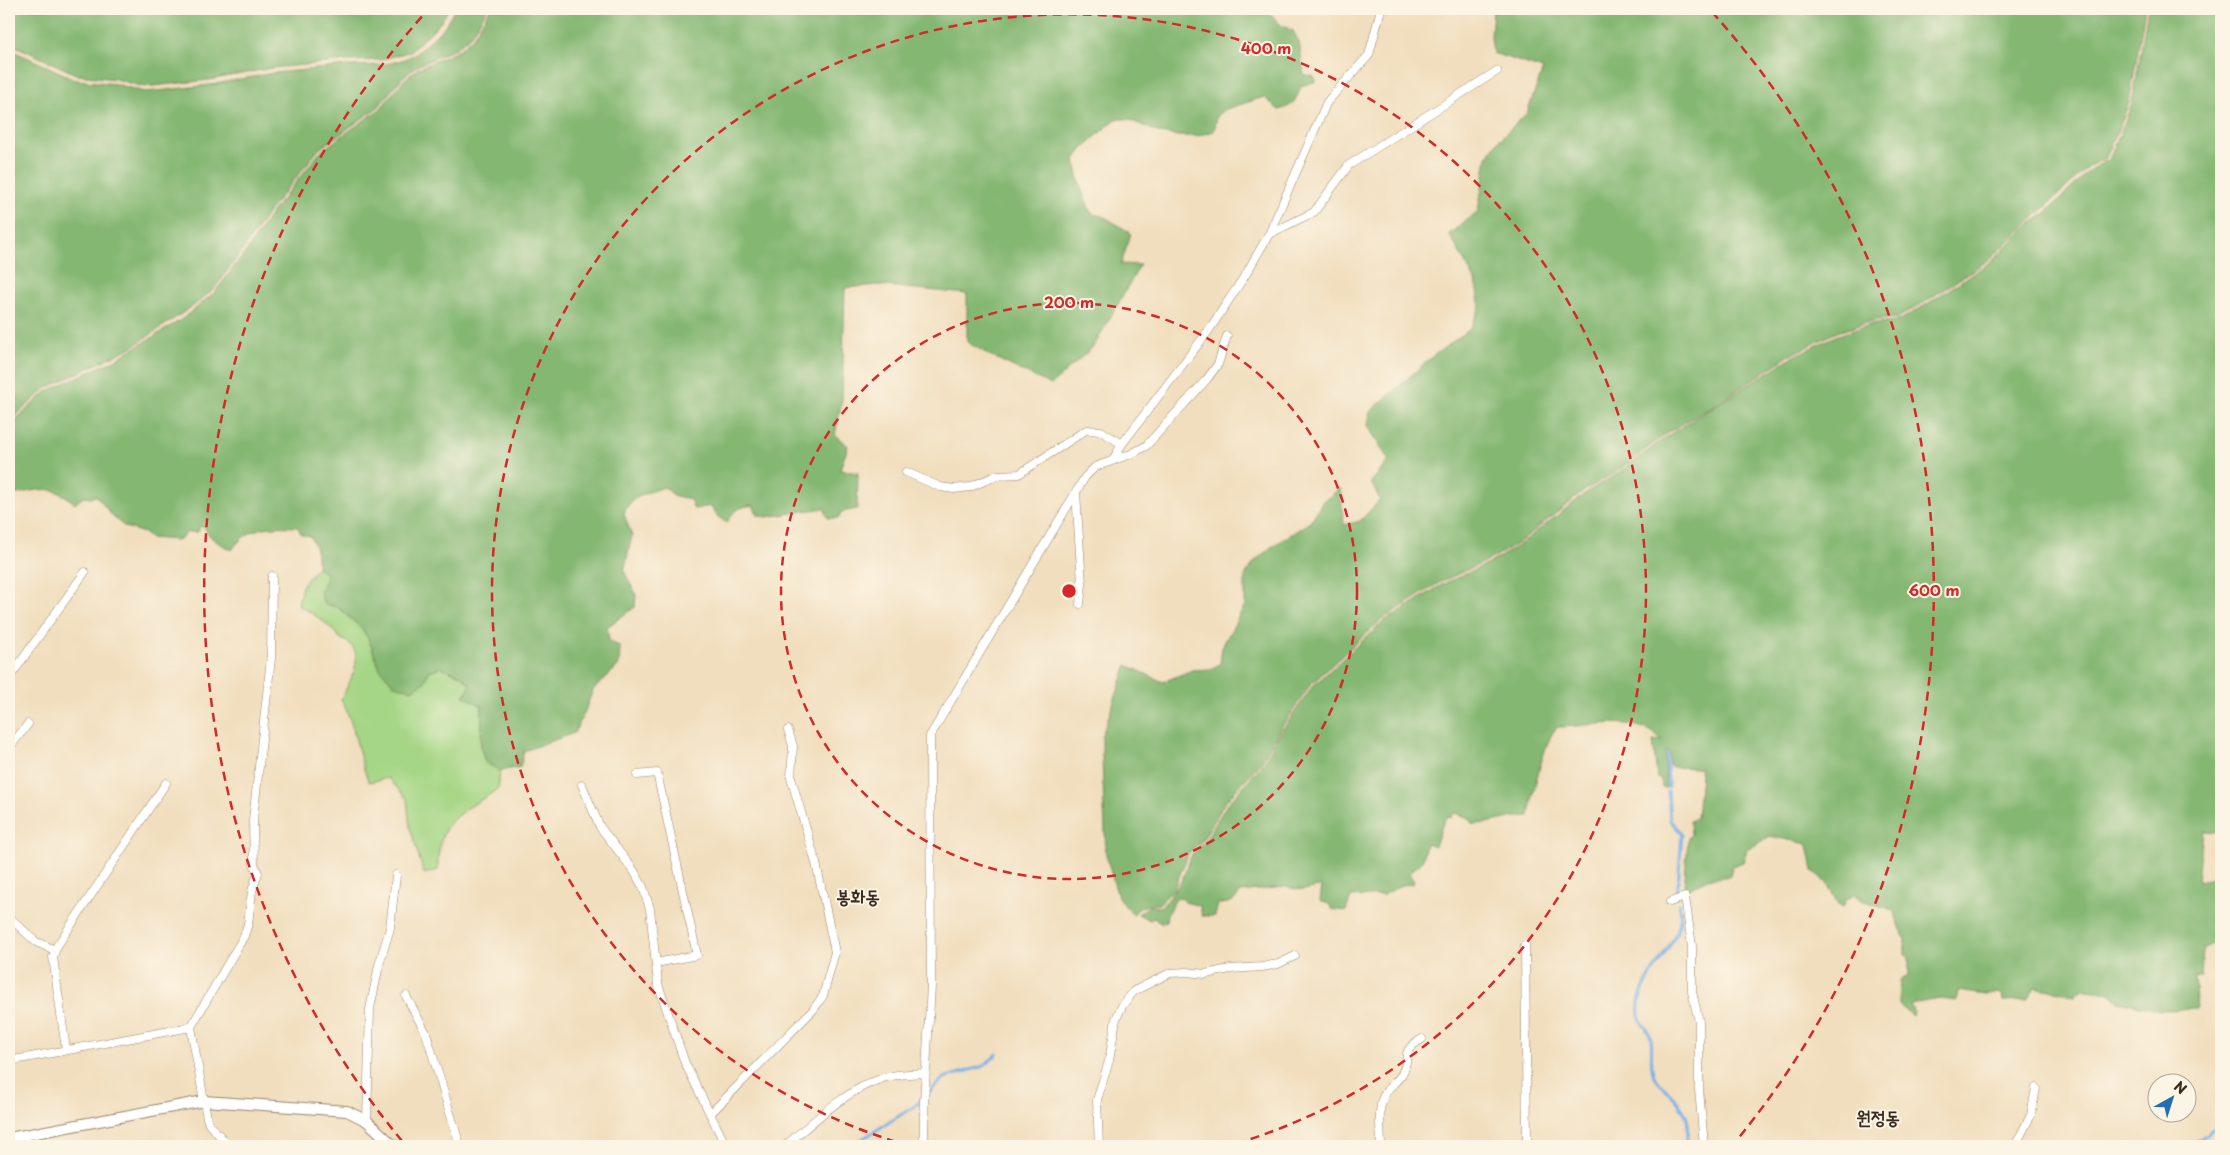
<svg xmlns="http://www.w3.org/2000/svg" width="2230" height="1155" viewBox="0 0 2230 1155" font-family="'Playpen Sans','Poor Story',sans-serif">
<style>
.green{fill:#a5d685;stroke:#708052}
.forest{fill:#84b772;stroke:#607048}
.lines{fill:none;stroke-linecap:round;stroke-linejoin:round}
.stream{stroke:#77aee6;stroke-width:3}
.street-casing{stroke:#96846e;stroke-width:9}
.secondary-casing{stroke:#96846e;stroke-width:12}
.street{stroke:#fff;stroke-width:8}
.secondary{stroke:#fff;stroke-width:10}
.ring{fill:none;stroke:#d62828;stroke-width:2.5;stroke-dasharray:9 6}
.labels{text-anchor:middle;stroke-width:4;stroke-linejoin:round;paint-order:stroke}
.quarter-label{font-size:18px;font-weight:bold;fill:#3b2a1e;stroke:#fcf5e5}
.centre{fill:#d62828;stroke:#fcf5e5;stroke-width:2.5}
.ring-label{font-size:15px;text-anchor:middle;font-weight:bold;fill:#d62828;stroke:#fcf5e5;stroke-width:4;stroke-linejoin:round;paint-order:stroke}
</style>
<rect width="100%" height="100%" fill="#fcf5e5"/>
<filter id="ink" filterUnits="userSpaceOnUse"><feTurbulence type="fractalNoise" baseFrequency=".02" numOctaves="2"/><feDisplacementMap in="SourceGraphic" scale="10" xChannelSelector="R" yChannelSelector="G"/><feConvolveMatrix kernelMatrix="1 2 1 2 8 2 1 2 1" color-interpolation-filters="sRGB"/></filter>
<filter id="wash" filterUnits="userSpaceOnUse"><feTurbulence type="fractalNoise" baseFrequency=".0096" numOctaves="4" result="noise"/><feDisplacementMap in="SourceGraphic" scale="20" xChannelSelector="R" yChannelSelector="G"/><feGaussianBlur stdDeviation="1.12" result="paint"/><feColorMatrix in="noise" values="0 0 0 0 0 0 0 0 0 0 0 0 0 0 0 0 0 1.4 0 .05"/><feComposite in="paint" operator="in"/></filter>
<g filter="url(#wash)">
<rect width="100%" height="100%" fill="#f1debe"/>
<path class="green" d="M317,567L327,574L320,592L360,627L368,638L380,669L424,683L429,671L441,667L462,676L471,686L482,706L481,748L485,762L500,771L498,789C459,815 437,818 438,870L424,874L410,827L407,799L388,778L369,782C357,756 356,724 341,700C347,686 363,662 353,648C350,641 342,641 338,636C327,623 313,613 298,605L302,586Z"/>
<g class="forest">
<polygon points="9,9 449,9 439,24 411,51 381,60 347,61 272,68 209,80 144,87 116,79 78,75 9,43"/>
<polygon points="455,9 487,9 472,34 456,48 415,67 402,78 378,107 319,149 269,211 244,248 213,290 196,304 132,347 45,389 9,422 9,49 77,80 116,84 144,92 157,91 210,85 273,73 347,66 382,65 399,61 414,55 432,39 444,27"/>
<path d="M490,9H1266L1281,25L1293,31L1299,42L1304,75L1313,76L1317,81L1301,86C1296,100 1294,106 1279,110L1264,97L1226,109L1217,116L1214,131L1197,136H1178L1160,133L1128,119H1116L1086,145L1075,159C1078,181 1082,194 1092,214L1103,216L1131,233L1121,264L1140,265L1094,346L1051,385L991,356L967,342V294L877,285L845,288L842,400L835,435L848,446L840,470L858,473L857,509L841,512L839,518H828L824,508L766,517L758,515L753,505C739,507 733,510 727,523L718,517L711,506L694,509L690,499L675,496L664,487C646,493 630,496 624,514L632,536L624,571L636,595L635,607L607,627L609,640L620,647L619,665L593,690L583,716L574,733L524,751L520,767L500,771L485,762L481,748L482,706L464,696L471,685L462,676L441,667L429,671L424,683L412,690L394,685L380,669L368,638L360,627L339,608L324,604L320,592L327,574L317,567C318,555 316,546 310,536L301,534L298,527C271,526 249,525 232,550C221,544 208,539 205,527L200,526L198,532H187L180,540L150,538L144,533L125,527L113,517L96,495L92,498L83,497L75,504C53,482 36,490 9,496V426L47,391L113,361L153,337L184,318L215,292L247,250L272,212L321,151L380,109L404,80L417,69L458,51L474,36Z"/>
<path d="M1493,9H2145L2129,103L2106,158L2089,166L1990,259L1923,303L1897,318L1875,320L1837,332L1788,356L1711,407L1670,431L1613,474L1588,488L1517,544L1487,561L1442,581L1382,619L1311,684L1273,740L1262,761L1226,801L1201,842L1189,852L1174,889L1159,904C1149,904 1138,906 1133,915L1118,897L1106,855L1102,759V735L1127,665L1163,682L1192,670L1211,669L1220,664L1222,647L1245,605V576L1255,561L1270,548L1310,522L1322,503L1340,488L1344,525L1360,521L1380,500L1371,482L1389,461L1368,426L1370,412L1433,356L1470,329L1480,307L1475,280L1449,234L1478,211L1487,158L1497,142L1527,113L1543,69L1493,53L1491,37Z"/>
<path d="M2148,9H2209L2221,33V829L2217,832L2203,831L2198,881L2213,878L2210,920L2213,943L2203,949L2201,977H2196L2194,980L2197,1009L2159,1010L2119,1001L2110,993L2081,989L2075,995L2035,987L2027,1000L2004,1001L2003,995L1999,993L1986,995L1958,991L1956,1001L1940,999L1910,1004L1914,1013L1913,1016L1899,1005L1900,980L1909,976V958L1905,954V939L1893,910L1864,901L1854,895L1846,900L1843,907L1838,904L1827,883L1813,871L1808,844L1770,836L1747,850L1743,862L1732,866L1730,876L1707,879L1684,892L1688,838L1691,835L1690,821L1697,818L1701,775L1700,768L1670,767L1669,752L1665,751L1666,788H1662L1661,779L1657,778L1653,741L1662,740C1636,713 1591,727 1557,727C1544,740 1532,796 1529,816C1508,816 1489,825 1472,824L1470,818L1454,813L1451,818L1447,816L1444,820L1435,846L1426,843L1423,860L1409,874L1414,881L1413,884L1401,885L1384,895L1351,897L1346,911L1332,909L1329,904L1320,901L1322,886L1303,890L1285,887L1240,892C1237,901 1227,904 1218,904L1215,916H1202L1200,906L1185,902L1182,898L1176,899L1167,914L1166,921L1163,923L1154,918L1150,920L1138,914L1149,906L1160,907L1168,900L1182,880L1192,854L1203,844L1228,803L1264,763L1275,741L1313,686L1384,621L1443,584L1488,564L1518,546L1590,490L1614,476L1672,433L1790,358L1838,335L1876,323L1898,321L1924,306L1992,261L2023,230L2048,211L2091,169L2109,160L2132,104Z"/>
</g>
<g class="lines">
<g class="stream">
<polyline points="1667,753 1668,787"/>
<polyline points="1668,791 1670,820 1682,834 1677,898"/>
<path d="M1679,904C1691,940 1633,977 1639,1015C1641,1025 1650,1030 1651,1039C1653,1051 1649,1064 1654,1076C1656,1082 1663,1085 1667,1090C1684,1107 1694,1122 1685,1146"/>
<polyline points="851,1146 915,1106 944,1078 984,1066 997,1054"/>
<polyline points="2191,1146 2209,1131 2221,1123"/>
</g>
</g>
</g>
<g filter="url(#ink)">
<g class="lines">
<defs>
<g id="street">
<polyline points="1269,234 1314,212 1349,165 1497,71"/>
<polyline points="1113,460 1122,444 1209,330 1246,274 1269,234 1327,102 1369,55 1381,9"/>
<polyline points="906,472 940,487 954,489 970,487 998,475 1019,474 1086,430 1101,431 1122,444"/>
<polyline points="1076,492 1082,584 1080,604"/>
<polyline points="9,678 85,572"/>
<polyline points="9,748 28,724"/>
<polyline points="637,775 657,773 697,955 656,963"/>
<polyline points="582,785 600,827 634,871 643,887 650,909 658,984 685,1063 726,1146"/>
<polyline points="1670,902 1685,897 1692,946 1692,992 1699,1022 1699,1089 1704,1146"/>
<polyline points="9,917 36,942 55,950"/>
<polyline points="1525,945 1527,1146"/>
<polyline points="406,996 426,1033 460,1146"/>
<polyline points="191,1027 244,936 248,924 252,891 258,873 254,864 253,820 271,658 272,576"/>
<polyline points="66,1050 53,957 57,946 166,783"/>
<polyline points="9,1061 191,1027 207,1118 209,1124 229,1146"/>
<polyline points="710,1114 813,1010 823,996 835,952 816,863 791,778 793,746 788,730"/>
<polyline points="367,1121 370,1009 379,965 390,928 396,875"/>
<path d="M785,1146C814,1121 846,1090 883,1078C896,1074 912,1074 925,1073"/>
<polyline points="924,1146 924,1102 931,986 930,736 1085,477 1095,467 1131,454 1146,446 1207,379 1218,364 1227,336"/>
<polyline points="1099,1146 1097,1100 1109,1061 1116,1019 1122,1006 1134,991 1170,973 1187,972 1205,974 1230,969 1262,967 1278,964 1295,956"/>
<path d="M1381,1146C1381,1130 1377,1110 1384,1095C1388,1087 1397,1082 1402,1074C1412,1056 1398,1053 1422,1039"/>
<polyline points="2015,1146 2031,1115 2036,1088"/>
</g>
<polyline id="secondary" points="9,1138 204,1101 347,1111 367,1121 394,1146"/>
</defs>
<use href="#street" class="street-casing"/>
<use href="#secondary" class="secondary-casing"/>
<use href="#street" class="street"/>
<use href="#secondary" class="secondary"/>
</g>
</g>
<g class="ring">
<circle cx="1069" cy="591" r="288"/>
<path d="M910 1146A577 577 0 1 1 1228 1146"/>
<path d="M402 1141A865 865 0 0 1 426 12M1712 12A865 865 0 0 1 1736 1141"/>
</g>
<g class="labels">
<g class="quarter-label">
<text x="858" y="903">봉화동</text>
<text x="1878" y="1124">원정동</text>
</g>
</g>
<circle cx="1069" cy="591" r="8" class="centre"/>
<g class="ring-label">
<text x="1266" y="54">400 m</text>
<text x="1069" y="308">200 m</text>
<text x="1934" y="596">600 m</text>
</g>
<rect width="2230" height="1155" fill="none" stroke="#fcf5e5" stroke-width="30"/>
<g transform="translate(2172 1098) rotate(39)"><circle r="24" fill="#fcf5e5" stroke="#afa495"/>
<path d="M0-4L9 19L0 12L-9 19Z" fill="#1f6fb2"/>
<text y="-8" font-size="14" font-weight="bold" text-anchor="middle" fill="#3b2a1e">N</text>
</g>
</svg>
